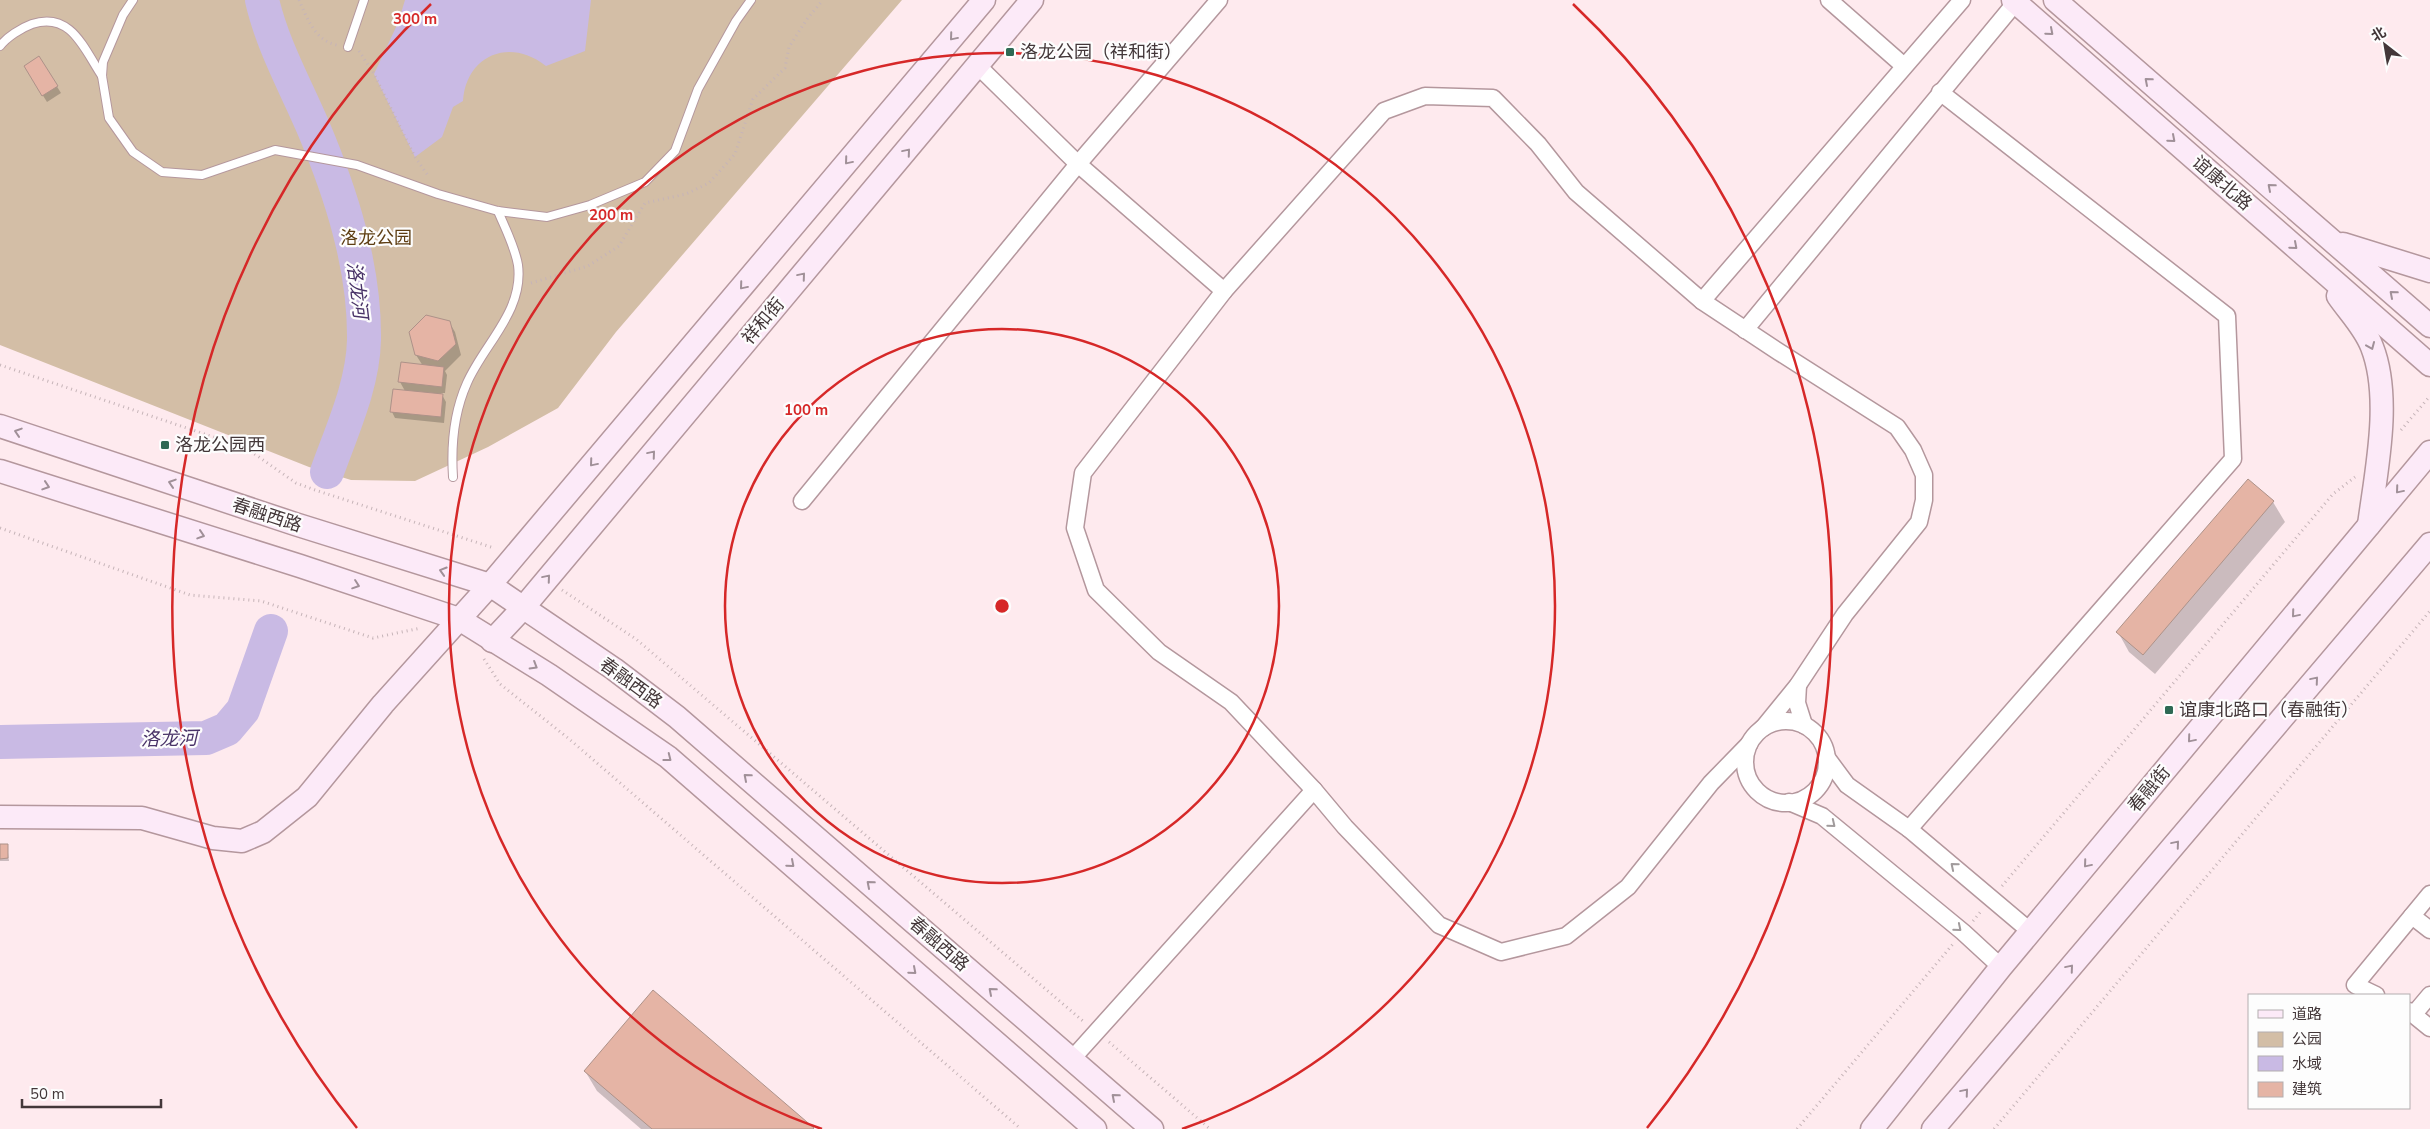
<svg xmlns="http://www.w3.org/2000/svg" width="2430" height="1129" viewBox="0 0 2430 1129" font-family="'Nunito Sans','Noto Sans SC',sans-serif">
<style>
.green{fill:#d3bea6}
.water{fill:#c9bae4}
.shadow{fill:#0003}
.lines{fill:none;stroke-linecap:round;stroke-linejoin:round}
.river{stroke:#c9bae4;stroke-width:34}
.building{fill:#e5b4a5;stroke:#ad9289}
.lane-casing{stroke:#b4979d;stroke-width:10}
.street-casing{stroke:#b4979d;stroke-width:19}
.secondary-casing{stroke:#b4979d;stroke-width:25}
.path{stroke:#c6b4b8;stroke-width:3;stroke-dasharray:1 4;stroke-linecap:butt}
.lane{stroke:#fff;stroke-width:8}
.street{stroke:#fff;stroke-width:16}
.secondary{stroke:#fceaf8;stroke-width:22}
.oneway{stroke:#a09098}
.oneway2{stroke:#a19b9c}
.ring{fill:none;stroke:#d62828;stroke-width:2.5}
.poi-dot{fill:#2e6954;stroke:#fdfdfd;stroke-width:2}
.labels{text-anchor:middle;stroke-width:4.5;stroke-linejoin:round;paint-order:stroke}
.poi-label{font-size:18px;fill:#433739;stroke:#fdfdfd;text-anchor:start}
.street-label{font-size:18px;fill:#433739;stroke:#fdfdfd}
.park-label{font-size:18px;fill:#5e3e13;stroke:#fdfdfd}
.water-label{font-size:19px;font-style:italic;fill:#493368;stroke:#fdfdfd}
.centre{fill:#d62828;stroke:#fdfdfd;stroke-width:2.5}
.ring-label{font-size:15px;text-anchor:middle;font-weight:bold;fill:#d62828;stroke:#fdfdfd;stroke-width:4.5;stroke-linejoin:round;paint-order:stroke}
</style>
<rect width="100%" height="100%" fill="#feeaee"/>
<polygon class="green" points="0,0 902,0 616,332 558,408 488,447 415,481 351,480 309,467 0,345"/>
<path class="water" d="M405,0H591L585,51L546,66C510,37 466,55 463,101L453,107L442,137L415,157L374,74L398,23Z"/>
<g class="shadow">
<polygon points="39,58 61,93 47,102 25,67"/>
<polygon points="449,322 455,332 461,355 445,371 447,375 445,393 441,393 446,402 444,423 395,418 392,412 405,391 400,382 423,366 416,355"/>
<polygon points="2248,481 2273,502 2285,522 2155,674 2129,652 2118,632"/>
<polygon points="0,845 7,845 9,861 0,861"/>
<polygon points="653,992 814,1129 641,1129 597,1091 585,1071"/>
</g>
<g class="lines">
<g class="river">
<path d="M262,0C272,44 295,85 313,127C341,193 365,267 364,340C363,385 342,430 327,472"/>
<polyline points="0,742 206,738 227,729 243,710 271,631"/>
</g>
</g>
<g class="building">
<polygon points="39,56 58,86 42,96 24,66"/>
<polygon points="426,315 450,321 456,344 438,361 415,355 409,332"/>
<polygon points="401,362 444,367 442,387 398,382"/>
<polygon points="393,389 443,394 441,417 390,412"/>
<polygon points="2248,479 2274,501 2143,655 2116,632"/>
<polygon points="0,844 8,844 8,858 0,859"/>
<polygon points="653,990 814,1128 813,1129 652,1129 584,1071"/>
</g>
<g class="lines">
<defs>
<g id="lane">
<polyline points="133,0 123,15 103,62 102,76 109,118 133,152 162,172 202,175 275,150 357,165 438,194 498,211 547,217 590,205 645,182 675,151 698,89 736,21 751,0"/>
<path d="M0,46C7,37 21,28 32,24C71,11 84,49 102,76"/>
<polyline points="348,47 364,0"/>
<path d="M453,477C451,446 454,412 467,383C484,344 524,311 518,265C515,247 505,228 498,211"/>
</g>
<g id="street">
<polyline points="1829,0 1904,66"/>
<polyline points="979,67 1078,164 1224,291"/>
<polyline points="1702,301 1962,0"/>
<polyline points="1745,330 2016,2"/>
<polyline points="802,501 1078,164 1219,0"/>
<polyline points="1798,685 1797,703 1804,725"/>
<circle cx="1786" cy="762" r="41"/>
<polyline points="1749,744 1711,783 1628,887 1566,936 1501,952 1439,925 1345,827 1314,790 1231,702 1159,652 1096,590 1075,528 1083,473 1224,291 1384,111 1425,96 1493,98 1538,144 1576,192 1702,301 1779,352 1897,427 1913,450 1924,475 1924,500 1919,522 1845,614 1798,685 1763,728"/>
<polyline points="1827,758 1847,785 1909,829 2031,932"/>
<polyline points="1789,802 1822,816 1963,932 2001,967"/>
<polyline points="1909,829 2233,459 2227,316 1940,92"/>
<polyline points="2412,916 2430,930"/>
<polyline points="2376,995 2355,985 2430,894"/>
<polyline points="2409,1011 2430,1028"/>
<polyline points="2414,1014 2430,995"/>
<polyline points="1072,1059 1314,790"/>
</g>
<g id="secondary">
<polyline points="2013,0 2430,365"/>
<polyline points="2055,0 2430,326"/>
<polyline points="2343,244 2430,271"/>
<path d="M2338,296C2349,312 2365,328 2372,347C2392,398 2376,472 2369,525"/>
<polyline points="0,426 295,524 490,585 614,669 677,717 1152,1129"/>
<polyline points="0,471 300,566 459,619 549,675 668,757 1095,1129"/>
<polyline points="492,641 523,608 1032,0"/>
<polyline points="0,817 142,818 213,838 242,841 263,832 307,797 383,704 490,585 984,0"/>
<polyline points="1872,1129 2001,967 2430,452"/>
<polyline points="1933,1129 2430,544"/>
</g>
</defs>
<use href="#lane" class="lane-casing"/>
<use href="#street" class="street-casing"/>
<use href="#secondary" class="secondary-casing"/>
<g class="path">
<path d="M299,0C307,18 315,41 337,45"/>
<polyline points="359,51 374,74 415,157 429,177"/>
<polyline points="531,283 588,266 619,246 645,203 686,194 709,183 735,154 753,99 785,68 789,47 807,19 823,0"/>
<polyline points="0,365 246,448 296,483 315,490 494,548"/>
<polyline points="2401,430 2430,396"/>
<polyline points="0,528 190,595 261,601 373,638 421,628"/>
<polyline points="562,590 636,639 1083,1021"/>
<polyline points="484,659 500,684 568,738 1021,1129"/>
<polyline points="2002,886 2333,494 2355,477"/>
<polyline points="1973,921 1982,910"/>
<polyline points="1109,1042 1210,1129"/>
<polyline points="1797,1129 1953,944"/>
<polyline points="1994,1129 2430,611"/>
</g>
<use href="#lane" class="lane"/>
<use href="#street" class="street"/>
<use href="#secondary" class="secondary"/>
</g>
<defs><path id="oneway-chevron" d="M-2-3.5L2.5 0L-2 3.5" fill="none" stroke-width="1.6" stroke-linecap="round" stroke-linejoin="round" transform="scale(1.25)"/></defs>
<g class="oneway">
<use href="#oneway-chevron" transform="translate(2050 32) rotate(41)"/>
<use href="#oneway-chevron" transform="translate(953 37) rotate(130)"/>
<use href="#oneway-chevron" transform="translate(2148 81) rotate(-139)"/>
<use href="#oneway-chevron" transform="translate(2172 139) rotate(41)"/>
<use href="#oneway-chevron" transform="translate(907 152) rotate(-50)"/>
<use href="#oneway-chevron" transform="translate(848 161) rotate(130)"/>
<use href="#oneway-chevron" transform="translate(2271 187) rotate(-139)"/>
<use href="#oneway-chevron" transform="translate(2294 246) rotate(41)"/>
<use href="#oneway-chevron" transform="translate(802 276) rotate(-50)"/>
<use href="#oneway-chevron" transform="translate(743 286) rotate(130)"/>
<use href="#oneway-chevron" transform="translate(2393 294) rotate(-139)"/>
<use href="#oneway-chevron" transform="translate(2371 346) rotate(67)"/>
<use href="#oneway-chevron" transform="translate(18 432) rotate(-162)"/>
<use href="#oneway-chevron" transform="translate(652 454) rotate(-50)"/>
<use href="#oneway-chevron" transform="translate(593 463) rotate(130)"/>
<use href="#oneway-chevron" transform="translate(172 483) rotate(-162)"/>
<use href="#oneway-chevron" transform="translate(46 486) rotate(18)"/>
<use href="#oneway-chevron" transform="translate(2399 490) rotate(130)"/>
<use href="#oneway-chevron" transform="translate(201 535) rotate(18)"/>
<use href="#oneway-chevron" transform="translate(443 571) rotate(-163)"/>
<use href="#oneway-chevron" transform="translate(547 578) rotate(-50)"/>
<use href="#oneway-chevron" transform="translate(356 585) rotate(19)"/>
<use href="#oneway-chevron" transform="translate(2295 614) rotate(130)"/>
<use href="#oneway-chevron" transform="translate(534 666) rotate(31)"/>
<use href="#oneway-chevron" transform="translate(2315 680) rotate(-50)"/>
<use href="#oneway-chevron" transform="translate(2191 739) rotate(130)"/>
<use href="#oneway-chevron" transform="translate(668 758) rotate(38)"/>
<use href="#oneway-chevron" transform="translate(747 777) rotate(-139)"/>
<use href="#oneway-chevron" transform="translate(2176 844) rotate(-50)"/>
<use href="#oneway-chevron" transform="translate(791 864) rotate(41)"/>
<use href="#oneway-chevron" transform="translate(2087 864) rotate(130)"/>
<use href="#oneway-chevron" transform="translate(870 884) rotate(-139)"/>
<use href="#oneway-chevron" transform="translate(2070 968) rotate(-50)"/>
<use href="#oneway-chevron" transform="translate(913 971) rotate(41)"/>
<use href="#oneway-chevron" transform="translate(992 991) rotate(-139)"/>
<use href="#oneway-chevron" transform="translate(1965 1092) rotate(-50)"/>
<use href="#oneway-chevron" transform="translate(1115 1097) rotate(-139)"/>
</g>
<g class="oneway2">
<use href="#oneway-chevron" transform="translate(1832 824) rotate(39)"/>
<use href="#oneway-chevron" transform="translate(1954 866) rotate(-140)"/>
<use href="#oneway-chevron" transform="translate(1958 928) rotate(40)"/>
</g>
<g class="ring">
<circle cx="1002" cy="606" r="277"/>
<path d="M822 1129A553 553 0 1 1 1182 1129"/>
<path d="M357 1128A830 830 0 0 1 431 4M1573 4A830 830 0 0 1 1647 1128"/>
</g>
<g class="poi-dot">
<rect x="1005" y="47" width="10" height="10" rx="2.5"/>
<rect x="160" y="440" width="10" height="10" rx="2.5"/>
<rect x="2164" y="705" width="10" height="10" rx="2.5"/>
</g>
<g class="labels">
<g class="poi-label">
<text x="1020" y="58">洛龙公园（祥和街）</text>
<text x="175" y="451">洛龙公园西</text>
<text x="2179" y="716">谊康北路口（春融街）</text>
</g>
<g class="street-label">
<text transform="translate(2222 183) rotate(41)" y="6">谊康北路</text>
<text transform="translate(763 321) rotate(-50)" y="6">祥和街</text>
<text transform="translate(267 515) rotate(18)" y="6">春融西路</text>
<text transform="translate(631 683) rotate(36)" y="6">春融西路</text>
<text transform="translate(2149 789) rotate(-50)" y="6">春融街</text>
<text transform="translate(939 944) rotate(41)" y="6">春融西路</text>
</g>
<g class="park-label">
<text x="376" y="244">洛龙公园</text>
</g>
<g class="water-label">
<text transform="translate(358 290) rotate(83)" y="7">洛龙河</text>
<text transform="translate(169 738) rotate(-1)" y="7">洛龙河</text>
</g>
</g>
<circle cx="1002" cy="606" r="8" class="centre"/>
<g class="ring-label">
<text x="415" y="24">300 m</text>
<text x="611" y="220">200 m</text>
<text x="806" y="415">100 m</text>
</g>
<rect x="2248" y="994" width="162" height="115" fill="#fdfdfd" stroke="#b3aeaf"/>
<rect x="2258" y="1010" width="25" height="8" fill="#fceaf8" stroke="#b3aeaf"/>
<text x="2292" y="1019" font-size="15" fill="#433739">道路</text>
<rect x="2258" y="1032" width="25" height="15" fill="#d3bea6" stroke="#b3aeaf"/>
<text x="2292" y="1044" font-size="15" fill="#433739">公园</text>
<rect x="2258" y="1056" width="25" height="15" fill="#c9bae4" stroke="#b3aeaf"/>
<text x="2292" y="1069" font-size="15" fill="#433739">水域</text>
<rect x="2258" y="1082" width="25" height="15" fill="#e5b4a5" stroke="#b3aeaf"/>
<text x="2292" y="1094" font-size="15" fill="#433739">建筑</text>
<g transform="translate(2385 45) rotate(329)" stroke="#fdfdfd" stroke-width="4" paint-order="stroke">
<path d="M0-4L9 19L0 12L-9 19Z" fill="#433739"/>
<text y="-8" font-size="14" font-weight="bold" text-anchor="middle" fill="#433739">北</text>
</g>
<path d="M22 1099v8h139v-8" fill="none" stroke="#433739" stroke-width="2.5"/>
<text x="30" y="1099" font-size="15" fill="#433739" stroke="#fdfdfd" stroke-width="4" paint-order="stroke">50 m</text>
</svg>
